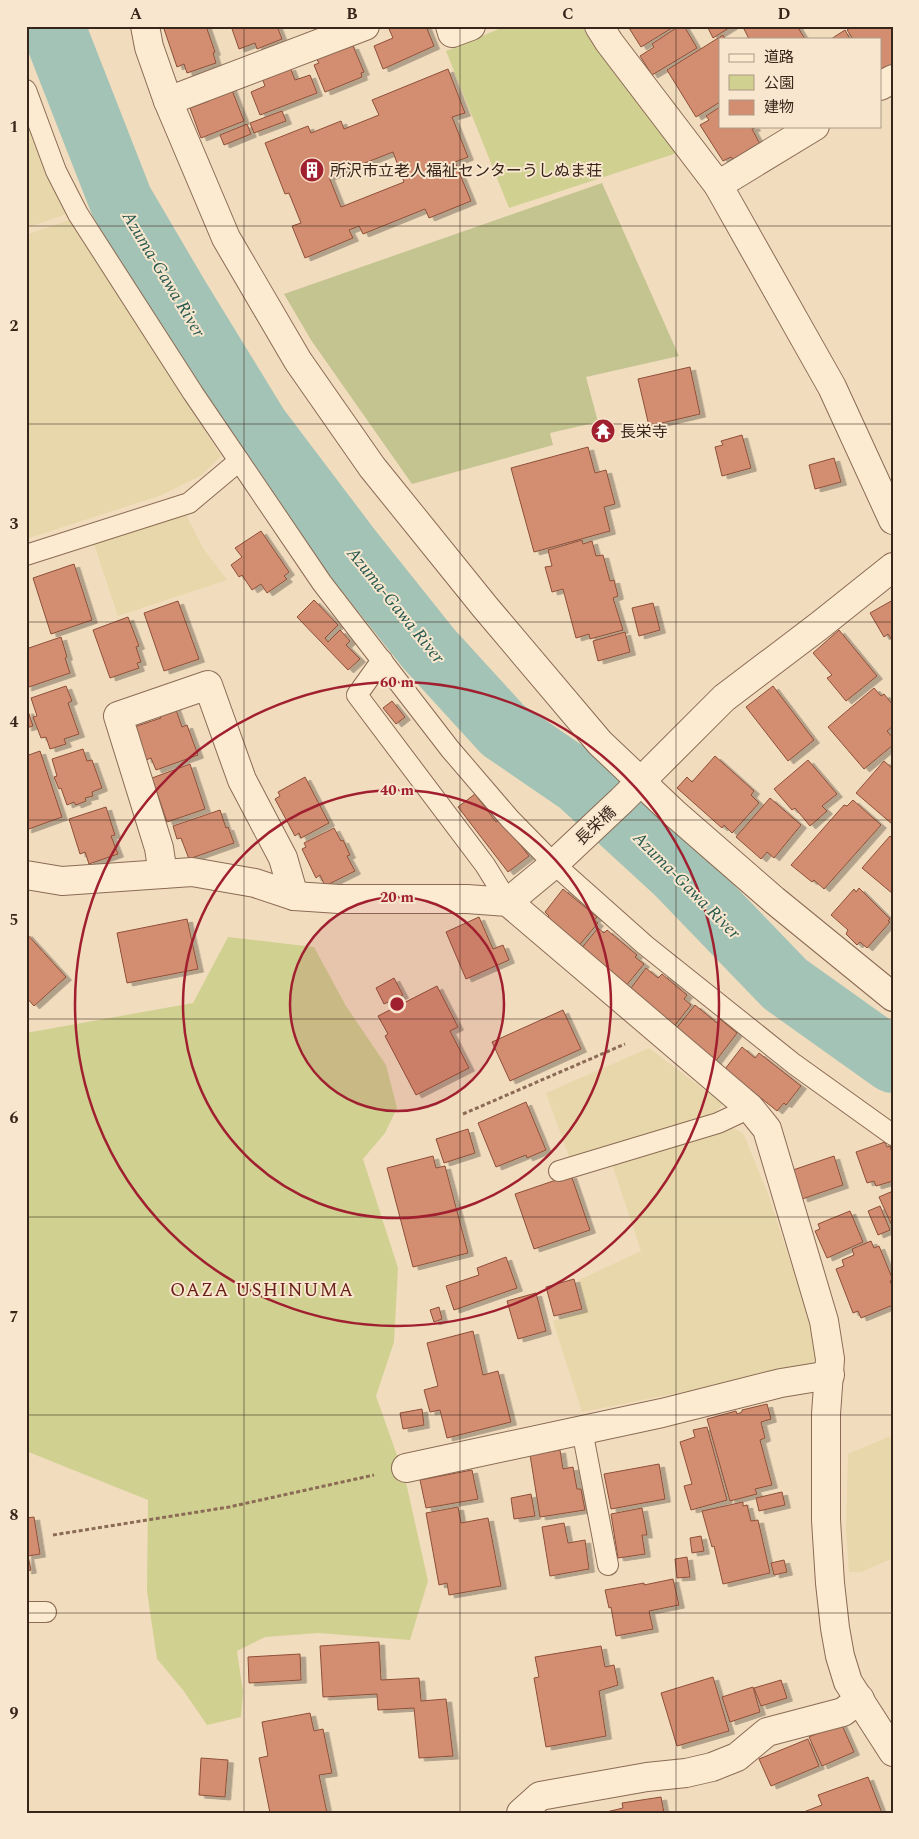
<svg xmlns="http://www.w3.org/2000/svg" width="919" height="1839" viewBox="0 0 919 1839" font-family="Spectral,'Noto Sans JP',serif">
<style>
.farmland{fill:#e8d7aa}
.green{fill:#d0d091}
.cemetery{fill:#c4c491}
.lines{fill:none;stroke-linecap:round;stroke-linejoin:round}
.river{stroke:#a2c3b5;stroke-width:64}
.building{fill:#d38d70;stroke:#8d5039;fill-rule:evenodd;filter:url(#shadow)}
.lane-casing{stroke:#8b6b55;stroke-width:22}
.street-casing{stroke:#8b6b55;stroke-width:30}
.path{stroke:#8b6b55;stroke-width:3;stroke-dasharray:4 2.5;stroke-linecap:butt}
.lane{stroke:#fcead1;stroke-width:20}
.street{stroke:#fcead1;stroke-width:28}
.grid{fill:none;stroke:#39261b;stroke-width:1;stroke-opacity:0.55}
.ring{fill:none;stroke:#a02030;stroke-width:2.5}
.labels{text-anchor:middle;stroke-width:4;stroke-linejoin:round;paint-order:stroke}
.poi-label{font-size:16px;fill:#39261b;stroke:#f8e7ce;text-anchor:start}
.street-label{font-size:16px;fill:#39261b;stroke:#f8e7ce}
.water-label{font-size:18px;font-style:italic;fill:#295a51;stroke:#f8e7ce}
.quarter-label{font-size:19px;letter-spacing:1px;fill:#6a1e16;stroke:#f8e7ce}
.centre{fill:#a02030;stroke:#f8e7ce;stroke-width:2.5}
.ring-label{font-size:15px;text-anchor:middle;font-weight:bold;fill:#a02030;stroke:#f8e7ce;stroke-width:4;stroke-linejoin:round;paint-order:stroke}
.neatline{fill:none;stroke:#39261b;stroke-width:2}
.grid-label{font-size:16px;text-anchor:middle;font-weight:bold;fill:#39261b}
</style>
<defs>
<filter id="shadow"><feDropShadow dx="5.5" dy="3" stdDeviation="0" flood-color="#0004"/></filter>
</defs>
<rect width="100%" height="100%" fill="#f2dcbe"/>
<g class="farmland">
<polygon points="26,122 66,214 26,228"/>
<polygon points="69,220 221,456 202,475 162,495 26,539 26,235"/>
<polygon points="183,509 203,548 227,580 118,616 92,538"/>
<polygon points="649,1048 723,1104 712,1117 570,1159 546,1093"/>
<polygon points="729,1126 743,1133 768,1194 820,1353 809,1367 582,1412 553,1321 587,1311 579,1280 641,1251 612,1164"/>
<polygon points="893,1435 893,1558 861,1572 849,1572 846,1529 848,1454"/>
</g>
<g class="green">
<polygon points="506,26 581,26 677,153 509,208 446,51"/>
<polygon points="228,937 314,947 346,1006 386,1065 397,1108 385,1133 363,1159 398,1268 394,1342 376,1396 405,1478 428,1581 410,1640 318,1633 265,1637 237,1651 243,1692 241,1717 207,1725 183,1690 157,1659 147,1591 148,1500 26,1451 26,1033 193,1003"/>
</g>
<polygon class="cemetery" points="602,183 679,356 586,377 598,422 550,433 553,445 412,484 311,340 284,294"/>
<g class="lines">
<polyline class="river" points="55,26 58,40 121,201 178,298 257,427 350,550 429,649 503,730 579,782 678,873 785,984 893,1061"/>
</g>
<g class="building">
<polygon points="163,26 206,26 215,52 213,53 216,63 187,73 184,64 177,67"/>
<polygon points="231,26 277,26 282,39 257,49 255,43 239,49"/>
<polygon points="396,26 426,26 434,46 383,69 374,46 393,38 389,29"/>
<polygon points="632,26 675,26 641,47 629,28"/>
<polygon points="679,26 684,26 697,48 652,75 640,56 654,47 652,44"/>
<polygon points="707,26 732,26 713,38"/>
<polygon points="744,26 797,26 805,39 749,39 743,27"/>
<polygon points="854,26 893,26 893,65 880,74 880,39 853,39 847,30"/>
<polygon points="845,30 850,39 831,39"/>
<polygon points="723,35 725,39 720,39 720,102 696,117 667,70"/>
<polygon points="349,44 350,47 353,46 364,72 361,73 362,77 325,92 314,65 319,63 316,58"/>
<polygon points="290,67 295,80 310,75 317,93 260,115 251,92 265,86 262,78"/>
<path d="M448,69L465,113L452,117L468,157L455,162L471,201L429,218L425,209L363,234L359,226L349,230L353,238L305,258L292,226L301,223L289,193L285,194L265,143L308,126L311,133L341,121L344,129L379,115L372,100ZM393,152L404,182L341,207L329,177Z"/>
<polygon points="230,85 244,121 201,138 190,108 209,101 207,95"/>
<polygon points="720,107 720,126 754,126 755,128 752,129 760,144 734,161 731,157 723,161 700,125 709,120 706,116"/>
<polygon points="282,111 286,121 254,133 250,123"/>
<polygon points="247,124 251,134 224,145 220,135"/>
<polygon points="690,367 700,414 649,426 638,379"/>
<polygon points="742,435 751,468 722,476 715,447 723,445 721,441"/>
<polygon points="588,447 595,473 606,470 615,504 604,507 610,531 534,552 511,468"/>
<polygon points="834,458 841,482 815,489 809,465"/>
<polygon points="261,531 289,572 284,576 287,579 267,593 261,584 252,590 242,575 239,577 231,565 242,557 235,548"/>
<polygon points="582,540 583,544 592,541 596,556 603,555 610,581 614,580 618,596 613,598 623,630 590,639 589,634 576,638 563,589 552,592 545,567 552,566 548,550"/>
<polygon points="74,564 92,620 51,634 33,578"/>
<polygon points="314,600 338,625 325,638 328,642 340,630 350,641 346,645 360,659 348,670 297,617"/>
<polygon points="893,600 893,642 888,634 884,637 870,613"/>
<polygon points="178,601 199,659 164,671 144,613"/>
<polygon points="653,603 660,630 639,636 632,608"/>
<polygon points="128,617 139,646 136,647 141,662 137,663 139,668 110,678 93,630"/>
<polygon points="839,630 877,676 846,701 827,678 832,675 813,653"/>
<polygon points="625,632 630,652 598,661 593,641"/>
<polygon points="61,637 67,657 65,658 70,673 26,688 26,649"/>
<polygon points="66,686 72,701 68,703 79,734 64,739 66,744 50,749 46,737 41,738 33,717 37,716 31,698"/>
<polygon points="773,686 814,740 788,761 746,707"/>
<polygon points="874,688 881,696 884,694 893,705 893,726 887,731 893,738 893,745 864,769 828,727"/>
<polygon points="392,701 405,717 396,724 383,708"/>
<polygon points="175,707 182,727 187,725 198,755 156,770 151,758 146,760 145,755 141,756 134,727 161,718 158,713"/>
<polygon points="26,711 28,711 33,726 26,728"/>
<polygon points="83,749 87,761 92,760 102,788 92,792 93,796 85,798 86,801 76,805 74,802 67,805 61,788 59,789 54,777 57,776 52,759"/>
<polygon points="40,751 62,817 26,830 26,756"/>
<polygon points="715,756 754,791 751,795 759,803 732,833 724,825 722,828 677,788 687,777 692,782"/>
<polygon points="808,760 837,794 822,806 827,811 810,826 795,808 792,810 774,789"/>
<polygon points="884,761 893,769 892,824 856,793"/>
<polygon points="190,764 205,809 167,822 152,778"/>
<polygon points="305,777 329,823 301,838 299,833 295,836 275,799 280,796 278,792"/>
<polygon points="475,794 496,822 500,819 529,856 508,872 458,807"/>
<polygon points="770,798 801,825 774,858 767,852 761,859 736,837"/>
<polygon points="853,800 881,825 824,889 814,880 812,882 791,865 844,805 847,806"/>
<polygon points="106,807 115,835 111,836 118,854 89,864 85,852 80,854 69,819"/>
<polygon points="220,810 226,828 228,827 234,843 189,859 181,838 177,839 173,826"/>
<polygon points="334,828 341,841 343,840 350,855 347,856 355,871 325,886 320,875 316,878 302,849 306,847 304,843"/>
<polygon points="890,836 893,839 893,894 862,868"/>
<polygon points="859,888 890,919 888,921 890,922 867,948 860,942 857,945 846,934 848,930 831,915 854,889 856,892"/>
<polygon points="563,889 597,917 594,920 598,923 576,949 546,920 549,916 545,912"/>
<polygon points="479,917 493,949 503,945 509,960 466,979 446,932"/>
<polygon points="187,919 198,969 127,983 117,933"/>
<polygon points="598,928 604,933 607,930 637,955 635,957 644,964 625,987 580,950"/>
<polygon points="26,933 66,977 34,1006 26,997"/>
<polygon points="646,968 658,978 662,974 687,995 684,999 691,1005 672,1029 628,992"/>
<polygon points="394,978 403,995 384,1004 376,988"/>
<polygon points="437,986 458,1027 450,1031 469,1068 416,1095 385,1036 388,1034 378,1016"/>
<polygon points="695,1005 717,1023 720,1019 737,1033 715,1062 675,1030"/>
<polygon points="563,1010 581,1049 510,1081 492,1042"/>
<polygon points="742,1047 755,1058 759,1053 801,1086 786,1105 784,1103 777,1111 725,1069"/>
<polygon points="526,1102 546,1150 527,1158 526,1155 496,1167 478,1123"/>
<polygon points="468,1129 475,1153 444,1163 436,1139"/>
<polygon points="885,1142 887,1147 890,1146 893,1156 893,1181 876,1186 874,1181 867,1183 856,1152"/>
<polygon points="433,1156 436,1168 445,1166 468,1253 413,1267 387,1168"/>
<polygon points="834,1156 843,1185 802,1199 793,1170"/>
<polygon points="571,1175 590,1230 534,1249 515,1194"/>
<polygon points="893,1191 893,1228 879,1197"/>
<polygon points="880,1206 890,1230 878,1235 868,1211"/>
<polygon points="850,1211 863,1242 827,1258 815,1231 820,1229 818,1224"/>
<polygon points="871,1241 874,1248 879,1246 893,1280 890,1281 893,1288 893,1301 891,1302 893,1305 861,1318 858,1311 853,1313 836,1269 844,1266 842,1260 854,1255 852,1249"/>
<polygon points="506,1257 517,1288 454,1310 446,1286 479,1275 477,1268"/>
<polygon points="574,1279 582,1309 554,1316 546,1287"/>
<polygon points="536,1293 546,1331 518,1339 507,1301"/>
<polygon points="439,1307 442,1319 434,1322 430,1310"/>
<polygon points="473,1331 483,1375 498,1371 511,1422 447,1438 440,1410 430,1412 424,1390 438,1386 427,1343"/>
<polygon points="767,1404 771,1419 761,1422 765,1438 760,1440 772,1485 755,1489 757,1494 730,1501 707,1419 736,1411 737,1414 742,1412 742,1410"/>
<polygon points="422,1409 424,1425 403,1429 400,1413"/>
<polygon points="707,1427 727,1500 691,1510 684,1486 692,1484 680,1442 695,1437 693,1430"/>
<polygon points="560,1450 563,1469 573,1467 577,1489 581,1489 585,1510 540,1517 530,1455"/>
<polygon points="659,1464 665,1499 611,1509 604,1474"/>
<polygon points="472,1470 478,1499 426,1508 420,1480"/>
<polygon points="782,1492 785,1505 759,1511 756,1498"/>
<polygon points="531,1494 535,1516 514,1519 511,1498"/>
<polygon points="743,1502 743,1506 747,1505 751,1521 758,1520 770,1573 723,1584 714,1546 712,1547 702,1511"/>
<polygon points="458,1507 461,1523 488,1518 501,1586 449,1595 447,1583 439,1585 426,1513"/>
<polygon points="642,1508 647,1535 642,1535 645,1554 618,1558 611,1514"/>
<polygon points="34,1517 40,1554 28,1556 31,1570 26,1571 26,1518"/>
<polygon points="564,1523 568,1543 585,1540 589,1569 550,1576 542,1527"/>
<polygon points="701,1536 704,1551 692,1553 690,1538"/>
<polygon points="687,1557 690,1577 677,1578 675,1559"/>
<polygon points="784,1560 787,1572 774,1575 771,1563"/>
<polygon points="673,1579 679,1605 649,1611 653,1629 616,1636 611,1607 609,1608 605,1590 644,1583 644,1585"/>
<polygon points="379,1642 381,1680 419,1678 421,1701 446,1699 453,1756 419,1758 414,1708 378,1710 377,1694 323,1697 320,1646"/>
<polygon points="601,1646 605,1667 614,1665 618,1685 599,1691 606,1736 546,1747 534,1678 539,1677 535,1657"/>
<polygon points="300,1654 301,1680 249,1683 248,1657"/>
<polygon points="713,1677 729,1731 677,1746 661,1693"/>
<polygon points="781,1680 787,1698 761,1706 754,1688"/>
<polygon points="753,1687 760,1712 730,1722 722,1697"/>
<polygon points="310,1713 314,1731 323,1729 332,1773 319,1775 327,1813 270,1813 259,1758 268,1756 262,1722"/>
<polygon points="841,1723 854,1752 822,1766 809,1737"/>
<polygon points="808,1739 819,1766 771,1786 759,1759"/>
<polygon points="201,1758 228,1760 225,1797 199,1795"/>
<polygon points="868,1777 882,1813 801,1813 822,1805 818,1795"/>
<polygon points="661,1797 664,1813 602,1813 623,1808 622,1803"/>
</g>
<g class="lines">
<defs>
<g id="lane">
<polyline points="26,90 56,171 78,214 193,393 322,583 450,749 510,819 554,864 645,945 794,1064 893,1135"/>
<polyline points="26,555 189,503 239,461"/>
<polyline points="382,660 357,695 485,865 508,902"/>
<polyline points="559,1171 718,1123 750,1108"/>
<polyline points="582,1430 608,1565"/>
<polyline points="26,1612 46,1612"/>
</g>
<g id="street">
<polyline points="145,26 149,47 168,101 226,238 298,361 372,467 485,607 600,743 673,812 774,900 893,997"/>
<polyline points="450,26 452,33 471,26"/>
<polyline points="599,26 609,42 718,185 832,387 893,520"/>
<polyline points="880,86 893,79"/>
<polyline points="168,101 365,26"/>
<polyline points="718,185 815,126"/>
<polyline points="163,874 159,848 118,716 208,685 242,780 283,858 294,896"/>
<polyline points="26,875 62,881 192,872 255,883 294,896 339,899 467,899 508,902 750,1108 767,1129 824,1321 830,1359 826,1414 826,1520 830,1583 835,1628 840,1656 848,1682 893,1752"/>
<polyline points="508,902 554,864 622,800 724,698 819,626 893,567"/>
<polyline points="406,1468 662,1413 781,1383 830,1375"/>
<polyline points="521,1813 540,1796 647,1777 686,1773 712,1767 737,1757 767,1732 843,1712 860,1699"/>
</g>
</defs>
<use href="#lane" class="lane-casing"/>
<use href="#street" class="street-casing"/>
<g class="path">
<polyline points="463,1114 625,1044"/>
<polyline points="53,1535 229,1507 374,1475"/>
</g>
<use href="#lane" class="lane"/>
<use href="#street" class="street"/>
</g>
<path class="grid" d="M244,26V1813M460,26V1813M676,26V1813M26,226H893M26,424H893M26,622H893M26,820H893M26,1019H893M26,1217H893M26,1415H893M26,1613H893"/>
<circle cx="397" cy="1004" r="107" fill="#a02030" fill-opacity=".12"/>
<g class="ring">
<circle cx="397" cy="1004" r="107"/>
<circle cx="397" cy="1004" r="214"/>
<circle cx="397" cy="1004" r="322"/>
</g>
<defs>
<symbol id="building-disc" viewBox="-11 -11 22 22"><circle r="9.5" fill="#a02030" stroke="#f8e7ce"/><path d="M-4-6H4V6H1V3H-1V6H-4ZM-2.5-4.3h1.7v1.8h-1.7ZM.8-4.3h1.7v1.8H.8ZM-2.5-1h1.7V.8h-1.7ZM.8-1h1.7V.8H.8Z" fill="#fff"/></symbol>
<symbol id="temple-disc" viewBox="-11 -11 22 22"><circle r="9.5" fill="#a02030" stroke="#f8e7ce"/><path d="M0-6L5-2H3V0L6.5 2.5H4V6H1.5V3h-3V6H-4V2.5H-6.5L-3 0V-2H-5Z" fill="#fff"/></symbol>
</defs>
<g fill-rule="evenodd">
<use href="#building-disc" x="298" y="156" width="28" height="28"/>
<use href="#temple-disc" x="589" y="417" width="28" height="28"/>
</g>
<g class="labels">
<g class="poi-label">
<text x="330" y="176">所沢市立老人福祉センターうしぬま荘</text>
<text x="620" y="437">長栄寺</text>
</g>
<g class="street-label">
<text transform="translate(595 825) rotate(-43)" y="6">長栄橋</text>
</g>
<g class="water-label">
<text transform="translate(164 274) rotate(59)" y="6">Azuma-Gawa River</text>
<text transform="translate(396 605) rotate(51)" y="6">Azuma-Gawa River</text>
<text transform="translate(687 885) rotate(45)" y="6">Azuma-Gawa River</text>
</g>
<g class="quarter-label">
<text x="262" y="1296">OAZA USHINUMA</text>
</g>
</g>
<circle cx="397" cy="1004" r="8" class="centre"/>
<g class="ring-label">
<text x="397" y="687">60 m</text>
<text x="397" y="795">40 m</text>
<text x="397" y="902">20 m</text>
</g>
<rect width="919" height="1839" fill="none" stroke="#f8e7ce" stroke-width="55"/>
<rect x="719" y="38" width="162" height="90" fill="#f8e7ce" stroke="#ac9a86"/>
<rect x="729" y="54" width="25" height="8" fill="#fcead1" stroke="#ac9a86"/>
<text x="764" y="62" font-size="15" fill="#39261b">道路</text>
<rect x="729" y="75" width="25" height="15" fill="#d0d091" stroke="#ac9a86"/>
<text x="764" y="88" font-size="15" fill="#39261b">公園</text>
<rect x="729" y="100" width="25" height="15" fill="#d38d70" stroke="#ac9a86"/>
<text x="764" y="112" font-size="15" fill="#39261b">建物</text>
<rect x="28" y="28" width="864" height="1784" class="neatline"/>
<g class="grid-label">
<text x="136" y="19">A</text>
<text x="352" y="19">B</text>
<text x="568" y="19">C</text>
<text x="784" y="19">D</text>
<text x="14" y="132">1</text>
<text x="14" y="331">2</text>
<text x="14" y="529">3</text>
<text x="14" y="727">4</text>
<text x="14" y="925">5</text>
<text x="14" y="1123">6</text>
<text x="14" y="1322">7</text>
<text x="14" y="1520">8</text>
<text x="14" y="1718">9</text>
</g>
</svg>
